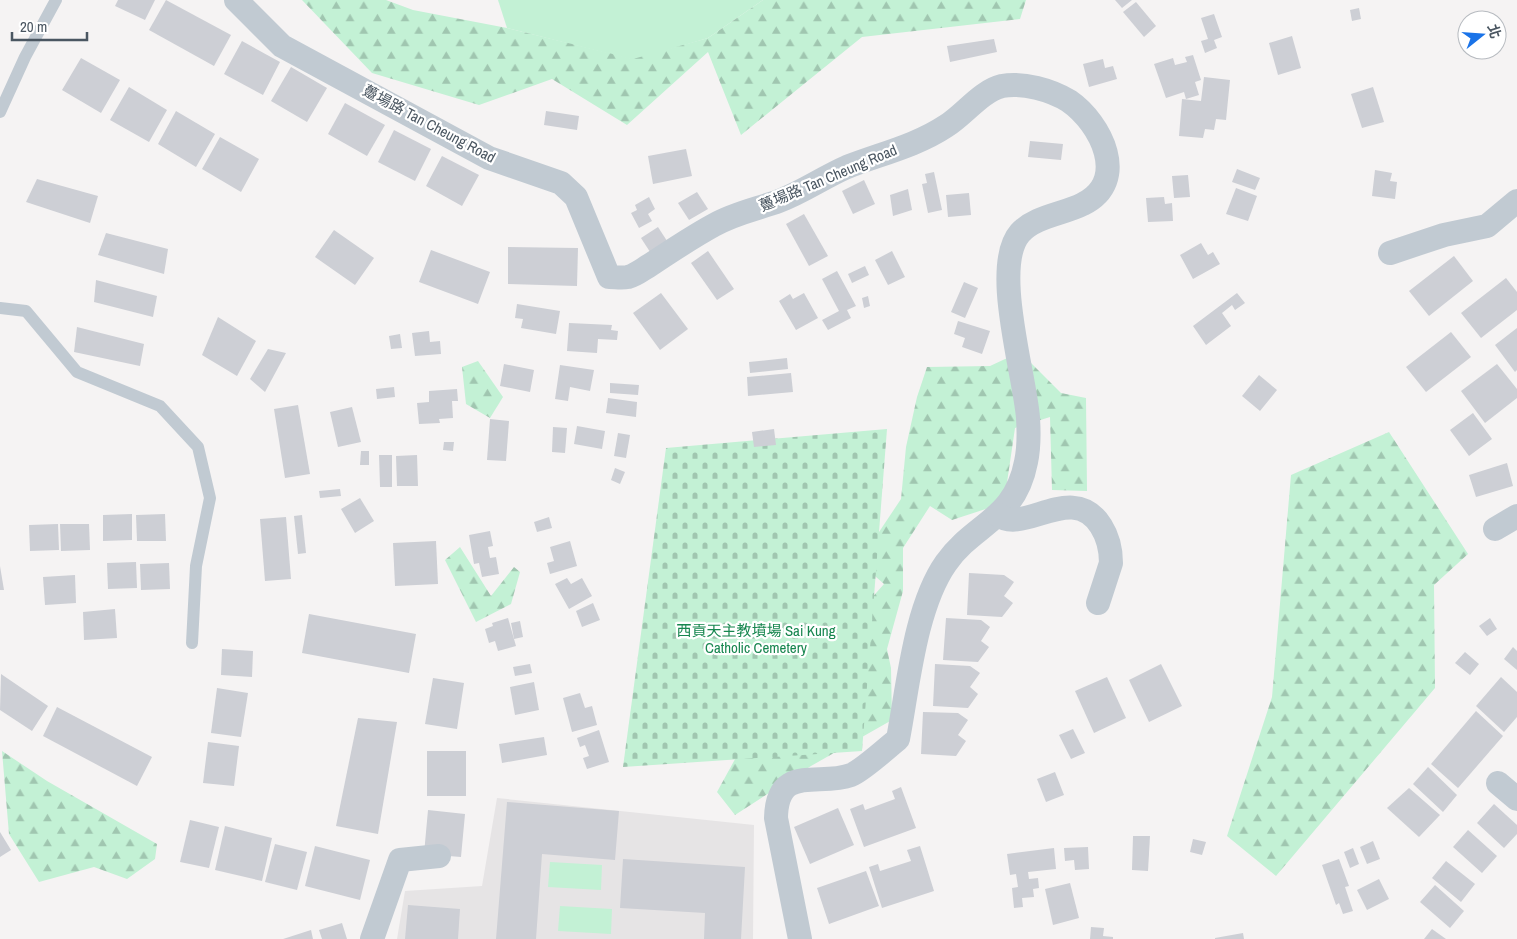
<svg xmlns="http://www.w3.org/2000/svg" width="1517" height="939" viewBox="0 0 1517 939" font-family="'Archivo Narrow','Noto Sans TC',sans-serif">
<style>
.education{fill:#e6e4e5}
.grass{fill:#c3f1d5}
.forest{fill:url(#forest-firs)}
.cemetery{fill:url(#cemetery-stones)}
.building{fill:#cdcfd5}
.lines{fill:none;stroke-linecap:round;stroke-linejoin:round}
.service{stroke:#c1cad2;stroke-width:12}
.minor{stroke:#c1cad2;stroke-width:24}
.labels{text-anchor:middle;stroke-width:4.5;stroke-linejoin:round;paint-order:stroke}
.street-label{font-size:15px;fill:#4a5661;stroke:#fff}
.park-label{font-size:15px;fill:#17864f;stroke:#fff}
</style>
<defs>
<pattern id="forest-firs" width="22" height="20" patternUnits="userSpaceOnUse" patternTransform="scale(1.25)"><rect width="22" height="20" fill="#c3f1d5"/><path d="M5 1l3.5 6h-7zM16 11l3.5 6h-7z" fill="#a0c6b0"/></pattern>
<pattern id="cemetery-stones" width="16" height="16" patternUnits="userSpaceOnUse" patternTransform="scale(1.25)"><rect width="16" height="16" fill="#c3f1d5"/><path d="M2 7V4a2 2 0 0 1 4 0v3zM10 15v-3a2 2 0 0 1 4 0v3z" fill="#a0c6b0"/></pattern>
</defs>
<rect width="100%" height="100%" fill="#f5f3f3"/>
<polygon class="education" points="497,798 754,825 753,939 397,939 405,891 482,886"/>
<g class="grass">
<polygon points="498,0 763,0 708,38 634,60 507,28"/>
<polygon points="550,862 602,865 601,890 548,887"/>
<polygon points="560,906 612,909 611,934 558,931"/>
</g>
<g class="forest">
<polygon points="302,0 386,0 413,10 507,28 633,59 708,38 763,0 1026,0 1020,19 862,37 741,135 708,52 627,125 552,79 479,105 372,73"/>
<polygon points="1020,352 1061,393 1086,398 1087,491 1052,490 1050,417 1015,428 1004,503 952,520 930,506 903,548 903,591 887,649 891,668 892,720 811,766 735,815 717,792 745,741 884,584 859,562 901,499 906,447 917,397 927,367 990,366"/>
<polygon points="478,361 503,397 490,418 466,404 462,367"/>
<polygon points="1389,432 1468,554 1434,585 1435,688 1276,876 1227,836 1272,697 1291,475"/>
<polygon points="460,547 491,596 514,567 520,572 511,604 476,622 445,560"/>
<polygon points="2,751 47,781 157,844 155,859 127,879 94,867 39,882 9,834"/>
</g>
<polygon class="cemetery" points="887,429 862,751 623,767 666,448"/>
<g class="building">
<polygon points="118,0 155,0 145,20 115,6"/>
<polygon points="166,0 231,35 214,66 149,30"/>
<polygon points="1115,0 1132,0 1122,8"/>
<polygon points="1136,2 1156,26 1144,37 1123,12"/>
<polygon points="1359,8 1361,19 1352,21 1350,10"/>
<polygon points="1214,14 1222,37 1214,40 1217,48 1205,53 1201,41 1208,39 1201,18"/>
<polygon points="1292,36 1301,68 1278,75 1269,43"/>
<polygon points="994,39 997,52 950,62 947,46"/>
<polygon points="242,41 280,62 263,95 224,74"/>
<polygon points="1193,55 1201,80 1195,82 1199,95 1186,99 1184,92 1166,98 1154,64 1173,58 1175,65 1187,62 1185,57"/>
<polygon points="81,58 120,80 101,113 62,90"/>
<polygon points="1103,59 1105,68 1113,66 1117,79 1089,87 1083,64"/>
<polygon points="291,67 327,88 307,122 271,101"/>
<polygon points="1204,77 1230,80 1226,120 1216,119 1214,130 1205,129 1203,138 1179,136 1182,99 1201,101"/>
<polygon points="129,87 167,110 149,142 110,120"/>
<polygon points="1373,87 1384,122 1362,128 1351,94"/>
<polygon points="345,103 385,125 367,156 328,134"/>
<polygon points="176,111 215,134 196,167 158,144"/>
<polygon points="546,111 579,116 577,130 544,125"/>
<polygon points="394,130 431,149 415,181 378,162"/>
<polygon points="220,137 259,159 241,192 202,169"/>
<polygon points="1030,141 1063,144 1061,160 1028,157"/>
<polygon points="686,149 692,176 653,184 648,156"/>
<polygon points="442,156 479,175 462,206 426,186"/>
<polygon points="1237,169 1260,178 1255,190 1232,182"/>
<polygon points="1375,170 1392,173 1390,181 1397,182 1395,199 1372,196"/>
<polygon points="934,172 942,210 928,213 922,184 927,183 925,174"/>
<polygon points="1188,175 1190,197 1174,198 1172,176"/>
<polygon points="37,179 98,196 90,223 26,202"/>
<polygon points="864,180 875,204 853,214 842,191"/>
<polygon points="1236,188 1257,196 1248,221 1226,214"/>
<polygon points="908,189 912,210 893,216 890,195"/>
<polygon points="697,192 708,209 689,220 678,203"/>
<polygon points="969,193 971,215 948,217 946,195"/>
<polygon points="649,197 655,209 648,214 652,221 639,228 631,213 637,210 635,205"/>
<polygon points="1164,197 1165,204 1172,203 1173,221 1148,222 1146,198"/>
<polygon points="804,214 828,256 809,266 786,224"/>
<polygon points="658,227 669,244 652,255 641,238"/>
<polygon points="334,230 374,258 355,285 315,257"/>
<polygon points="106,233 168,249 164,274 98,255"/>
<polygon points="1201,243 1208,255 1213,252 1220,264 1193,279 1180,255"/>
<polygon points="508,247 578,248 577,286 508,284"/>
<polygon points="431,250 490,272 478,304 419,282"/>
<polygon points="708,251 734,289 717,300 691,263"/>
<polygon points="892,251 905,277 888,285 875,260"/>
<polygon points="1454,256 1473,281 1429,316 1409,291"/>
<polygon points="865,266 869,275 852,283 848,274"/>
<polygon points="837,271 856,306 847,310 851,318 828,330 822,320 839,311 822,279"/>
<polygon points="1506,278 1517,292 1517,310 1481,338 1461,313"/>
<polygon points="96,280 157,296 153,317 94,302"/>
<polygon points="964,282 978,288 965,318 951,312"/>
<polygon points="661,293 688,329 660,350 633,313"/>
<polygon points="804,293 818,318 796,330 779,301 790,294 793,299"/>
<polygon points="1237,293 1245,303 1235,310 1232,305 1222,313 1231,326 1206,345 1193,326"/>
<polygon points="868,296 870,306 864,308 862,298"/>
<polygon points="517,304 560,311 556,334 521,328 523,319 515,318"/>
<polygon points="218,317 256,341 237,376 202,355"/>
<polygon points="958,321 990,331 982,354 962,347 965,338 954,334"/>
<polygon points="569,323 612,325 611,330 618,331 617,340 598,339 597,353 567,351"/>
<polygon points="77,327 144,344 140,366 74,352"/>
<polygon points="1517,328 1517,370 1515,372 1495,345"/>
<polygon points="429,331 430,342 440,341 441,354 415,356 412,333"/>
<polygon points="1451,332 1471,357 1426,392 1406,367"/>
<polygon points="400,334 402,348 391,349 389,336"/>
<polygon points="268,349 286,353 265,392 250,379"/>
<polygon points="787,358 788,369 750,373 749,362"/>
<polygon points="504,364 534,370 530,392 500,386"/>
<polygon points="1497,364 1517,389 1517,398 1485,423 1461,391"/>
<polygon points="560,365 594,370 590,391 570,387 568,401 555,399"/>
<polygon points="791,373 793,392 748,396 747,377"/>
<polygon points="1259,375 1277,390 1260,411 1242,396"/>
<polygon points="610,383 639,385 638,395 610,393"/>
<polygon points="394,387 395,397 377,399 376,389"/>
<polygon points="457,389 458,401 452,401 453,418 439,419 440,423 419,424 417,403 429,402 429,391"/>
<polygon points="608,398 637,402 636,417 606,413"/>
<polygon points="298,405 310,474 285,478 274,409"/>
<polygon points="352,407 361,442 338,447 330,412"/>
<polygon points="1473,413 1492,439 1469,456 1450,430"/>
<polygon points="490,419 509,421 506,461 487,460"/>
<polygon points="577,426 605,431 602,449 574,444"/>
<polygon points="553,427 567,428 565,453 552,452"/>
<polygon points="774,429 776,445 754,447 752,432"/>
<polygon points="618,433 630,435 626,458 614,456"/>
<polygon points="444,442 454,442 453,451 443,450"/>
<polygon points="361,451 369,451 369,465 360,465"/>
<polygon points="379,455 392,455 392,487 380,487"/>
<polygon points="417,455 418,486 397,486 396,456"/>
<polygon points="1507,463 1513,486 1476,497 1469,475"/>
<polygon points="615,468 625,472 620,484 611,480"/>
<polygon points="340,489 341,496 320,498 319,491"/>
<polygon points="360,498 374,521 355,533 341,509"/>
<polygon points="132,514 132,540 103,541 103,515"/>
<polygon points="165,514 166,541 137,541 136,515"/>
<polygon points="302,515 306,553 298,554 294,516"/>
<polygon points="286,517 291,579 265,581 260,519"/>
<polygon points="549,517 552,528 537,532 534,522"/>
<polygon points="58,524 59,550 30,551 29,525"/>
<polygon points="60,524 89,524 90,550 61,551"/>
<polygon points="490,531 493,546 488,547 490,558 496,557 499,574 482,577 479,563 474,564 469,535"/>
<polygon points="436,541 438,584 395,586 393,543"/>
<polygon points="570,541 577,566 550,574 547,563 554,561 550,547"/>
<polygon points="136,562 137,588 108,589 107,563"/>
<polygon points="169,563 170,589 141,590 140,564"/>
<polygon points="0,566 4,590 0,590"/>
<polygon points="969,573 1004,575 1014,582 1004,596 1013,603 1002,617 967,615"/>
<polygon points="75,575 76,603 45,605 43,577"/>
<polygon points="567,578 571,584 582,578 592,596 569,609 555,584"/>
<polygon points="593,603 600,620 582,627 576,611"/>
<polygon points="115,609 117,638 84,640 83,612"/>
<polygon points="309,614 416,634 409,673 302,653"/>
<polygon points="508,618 516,646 498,651 495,641 489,643 485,629 493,626 492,623"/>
<polygon points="946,618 981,620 990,627 981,641 989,647 978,662 943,660"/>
<polygon points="1490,618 1497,629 1487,636 1479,626"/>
<polygon points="520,621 523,637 514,639 511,623"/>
<polygon points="1513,647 1517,651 1517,670 1504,659"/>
<polygon points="222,649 253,651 252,677 221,675"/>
<polygon points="1465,652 1479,664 1470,675 1455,663"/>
<polygon points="530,664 532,673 515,676 513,667"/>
<polygon points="935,664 970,666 980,673 970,687 978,694 968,708 933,706"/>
<polygon points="1161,664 1182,706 1149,722 1129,680"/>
<polygon points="1,674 48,706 32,731 0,710"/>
<polygon points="1107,677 1126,718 1094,733 1075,691"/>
<polygon points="1501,677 1517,692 1517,717 1504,732 1476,706"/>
<polygon points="433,678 464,683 457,729 425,724"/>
<polygon points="534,682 539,710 515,715 510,687"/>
<polygon points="217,688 248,693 241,737 211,733"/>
<polygon points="580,693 585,708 592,706 597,725 572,732 563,698"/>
<polygon points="57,707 152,757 137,786 43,736"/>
<polygon points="1476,711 1503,736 1458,788 1431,764"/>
<polygon points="923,712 958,713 968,720 958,735 966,741 956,756 921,754"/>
<polygon points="358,718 397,722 378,834 336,826"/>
<polygon points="1073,729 1085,753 1071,759 1059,735"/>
<polygon points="599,730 609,762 587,769 583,758 589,756 585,745 580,747 577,738"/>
<polygon points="544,737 547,755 502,763 499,744"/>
<polygon points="208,742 239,746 234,786 203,783"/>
<rect x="427" y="751" width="39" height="45"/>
<polygon points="1428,767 1457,795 1443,812 1413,784"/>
<polygon points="1055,772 1064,795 1046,802 1037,779"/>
<polygon points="901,787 916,828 864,847 850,809 863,804 865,810 895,799 892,791"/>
<polygon points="1409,788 1440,815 1419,837 1387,808"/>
<polygon points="507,802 619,811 615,860 542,854 536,939 496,939"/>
<polygon points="1494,804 1517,825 1517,834 1504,848 1477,823"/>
<polygon points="838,808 854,845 810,864 794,827"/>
<polygon points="428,810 465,814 461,857 424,854"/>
<polygon points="190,820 219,827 209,868 180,862"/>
<polygon points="225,826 272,838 262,881 215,870"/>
<polygon points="1468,830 1497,856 1482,873 1453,847"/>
<polygon points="0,832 11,850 0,857"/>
<polygon points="1133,836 1150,836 1148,871 1132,870"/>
<polygon points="1193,839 1206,842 1202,855 1190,852"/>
<polygon points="1373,841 1380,859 1367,864 1360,847"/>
<polygon points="275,844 307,852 297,890 265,882"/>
<polygon points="315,846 370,860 360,900 305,886"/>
<polygon points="920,846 934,891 882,908 869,867 878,864 880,871 911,861 907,850"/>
<polygon points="1088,847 1089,869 1075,870 1074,860 1065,861 1064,848"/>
<polygon points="1054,848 1056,869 1028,872 1029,879 1038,878 1039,888 1033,889 1034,897 1022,898 1023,907 1014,908 1012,888 1018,887 1016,874 1010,875 1007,854"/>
<polygon points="1353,848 1359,864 1350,868 1344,852"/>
<polygon points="623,859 745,867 741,939 704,939 705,913 620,908"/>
<polygon points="1339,859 1349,886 1345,887 1353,911 1343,914 1339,903 1336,905 1322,865"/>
<polygon points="1446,861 1475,884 1461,902 1432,878"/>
<polygon points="866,871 879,906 829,924 817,888"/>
<polygon points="1379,879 1389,899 1367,910 1357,890"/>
<polygon points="1070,883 1079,918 1053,925 1045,889"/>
<polygon points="1435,885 1464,911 1450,928 1420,902"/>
<polygon points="408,905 460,909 458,939 405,939"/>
<polygon points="342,923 347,939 322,939 319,930"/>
<polygon points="1091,927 1104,928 1103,936 1113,937 1113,939 1090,939"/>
<polygon points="1432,929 1446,939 1424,939"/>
<polygon points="311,930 313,939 283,939"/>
<polygon points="1243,933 1244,939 1215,939 1215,938"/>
</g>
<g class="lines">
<g class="service">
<polyline points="0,112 25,57 56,0"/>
<polyline points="0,308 26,311 77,372 160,406 198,447 210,498 196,566 192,643"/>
</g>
<g class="minor">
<path d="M236,0L282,46L489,158L561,183L576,197L609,277C615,277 622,278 628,277C636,275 643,269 650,265C671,251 692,237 714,225C735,213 757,209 779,201C803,192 824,177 847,167C880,154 916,146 946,126C964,115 981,91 1002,86C1023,82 1051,90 1069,101C1101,123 1130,181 1083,204C1064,214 1035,216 1020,233C991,266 1025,375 1028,418C1029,433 1029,448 1026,462C1015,520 974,523 946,563C915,607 908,687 898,739C887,748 863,770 851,775C819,787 777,763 776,818L800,939"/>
<polyline points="1390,253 1444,235 1487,226 1517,201"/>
<path d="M998,515C1024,535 1073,481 1101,526C1108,537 1111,550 1111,563L1098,603"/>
<polyline points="1495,529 1517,516"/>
<polyline points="1498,783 1517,799"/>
<polyline points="372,939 400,860 439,856"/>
</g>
</g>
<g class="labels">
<g class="street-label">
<text transform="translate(429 124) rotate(28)" y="5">躉場路 Tan Cheung Road</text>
<text transform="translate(828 178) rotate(-23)" y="5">躉場路 Tan Cheung Road</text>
</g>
<g class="park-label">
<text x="756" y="636">西貢天主教墳場 Sai Kung<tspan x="756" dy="17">Catholic Cemetery</tspan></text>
</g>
</g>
<g transform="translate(1482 35) rotate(73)"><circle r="24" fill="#ffffff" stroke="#b7bbc0"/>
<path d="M0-4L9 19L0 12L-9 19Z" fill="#1a73e8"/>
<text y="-8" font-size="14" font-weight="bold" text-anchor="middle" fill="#4a5661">北</text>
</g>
<path d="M12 32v8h75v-8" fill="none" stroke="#4a5661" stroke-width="2.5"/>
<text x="20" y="32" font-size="15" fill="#4a5661" stroke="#ffffff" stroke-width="4" paint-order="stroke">20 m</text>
</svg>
